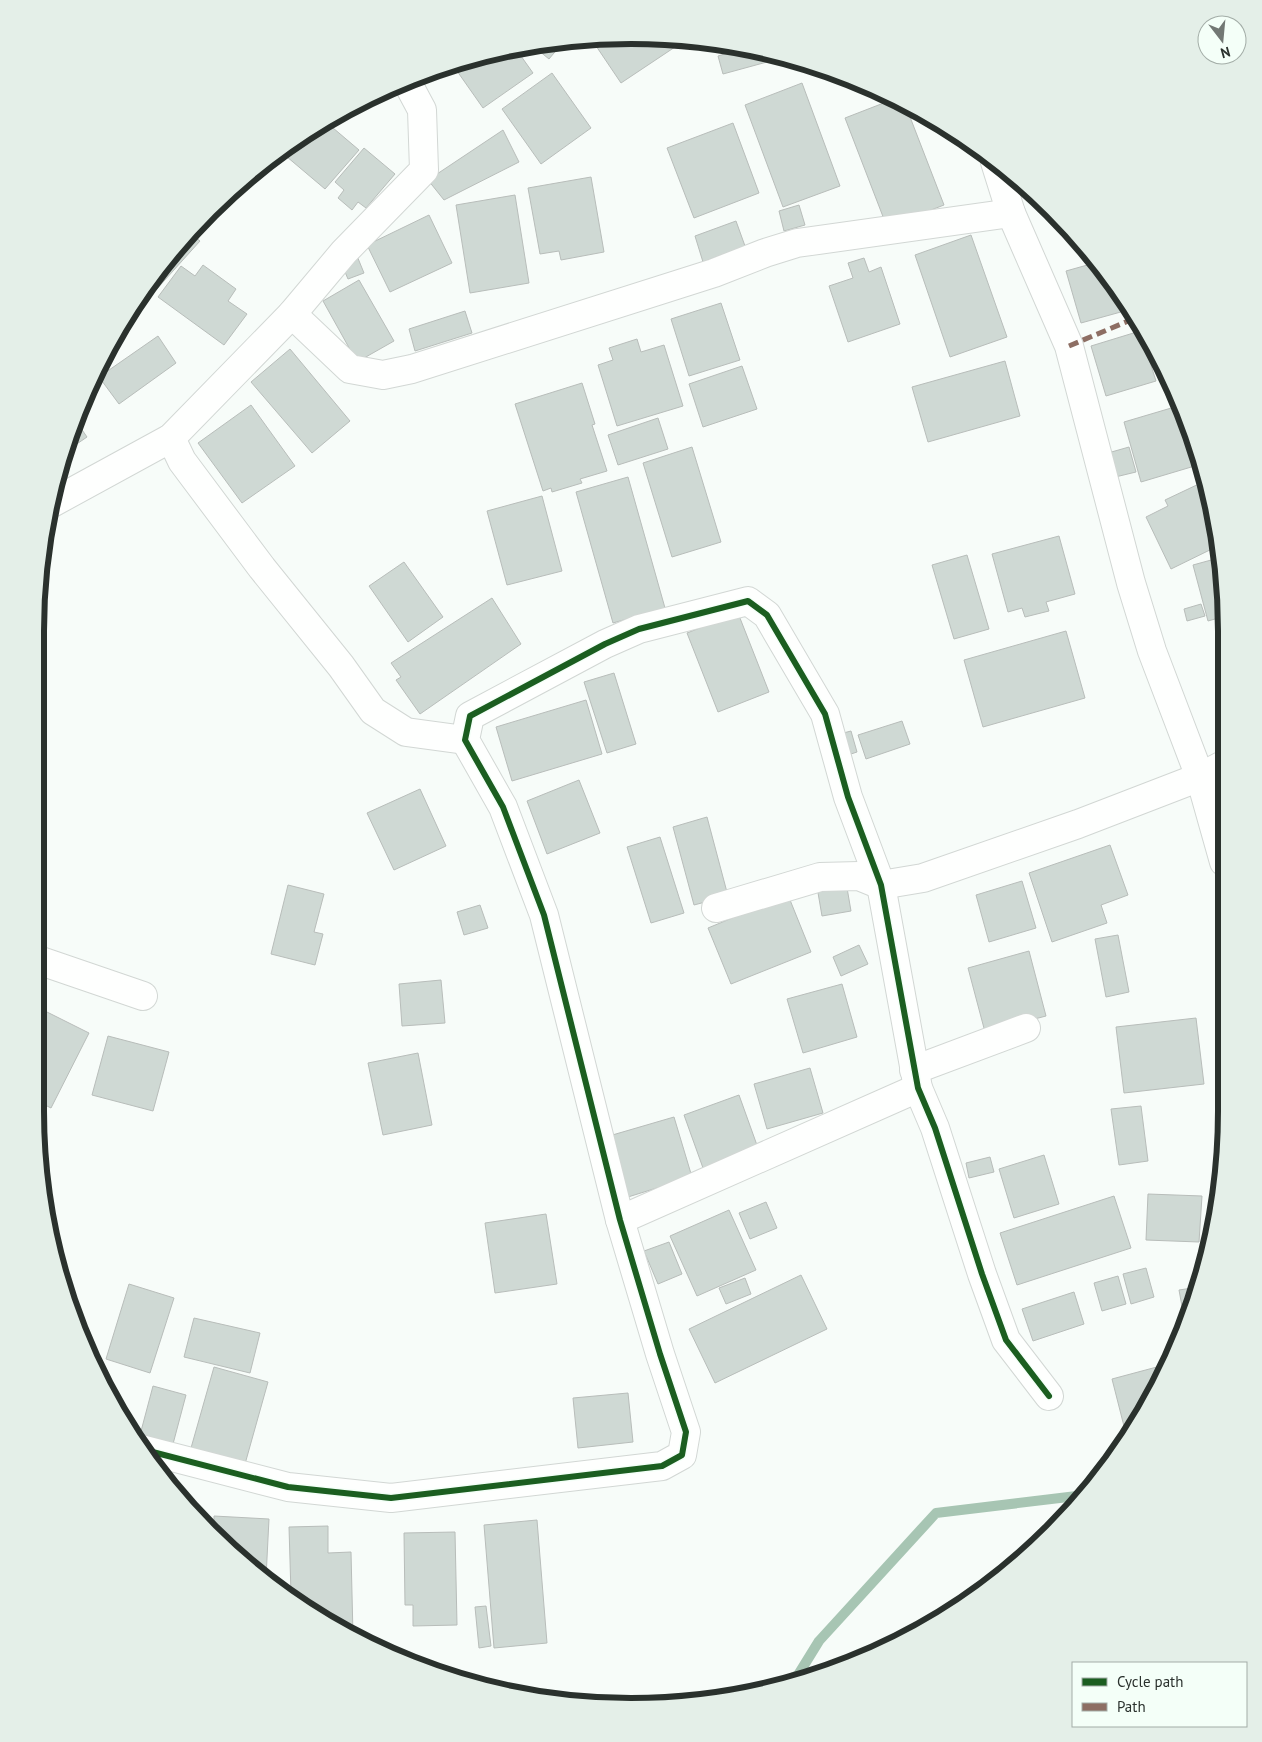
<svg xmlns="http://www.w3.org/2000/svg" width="1262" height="1742" viewBox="0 0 1262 1742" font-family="'PT Sans',sans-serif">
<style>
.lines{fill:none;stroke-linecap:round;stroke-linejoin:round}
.stream{stroke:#a7c5b3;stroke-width:10}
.building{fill:#cfd9d4;stroke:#b8bdba}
.minor-casing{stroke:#d2d7d4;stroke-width:30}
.minor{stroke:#fefffe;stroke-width:28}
.quiet{stroke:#8d6e63;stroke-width:5;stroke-dasharray:10 5;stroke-linecap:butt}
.cycleway-casing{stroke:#f4fff8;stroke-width:9}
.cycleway{stroke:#1b5e20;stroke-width:6}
.rim{fill:none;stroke:#2a312d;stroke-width:6}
</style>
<rect width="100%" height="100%" fill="#f7fcf9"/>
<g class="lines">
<g class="stream">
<polyline points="786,1681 798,1675 819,1641 936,1513 1085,1495"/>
<polyline points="501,1691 507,1689 561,1702"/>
</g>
</g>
<g class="building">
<polygon points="590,37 592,36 687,39 621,83"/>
<polygon points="564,41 549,59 533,46"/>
<polygon points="744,48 778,56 778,59 723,74 718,56"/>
<polygon points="516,49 533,73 483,108 457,71 480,55"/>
<polygon points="552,73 591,128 541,164 502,109"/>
<polygon points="802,83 840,186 783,207 745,105"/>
<polygon points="894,99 905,104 944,205 887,227 845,118"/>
<polygon points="326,122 359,150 325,189 280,151"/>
<polygon points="733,123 759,193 694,218 667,148"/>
<polygon points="503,130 519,162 444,200 428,180"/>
<polygon points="364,148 395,174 366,208 358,202 352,210 338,198 344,190 335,182"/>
<polygon points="591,177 604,252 561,260 559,251 540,254 528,188"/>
<polygon points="515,195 529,283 470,293 456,205"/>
<polygon points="799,205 805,225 784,231 779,211"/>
<polygon points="429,215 452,263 390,292 367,245"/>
<polygon points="736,221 745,246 703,262 695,236"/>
<polygon points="189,232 200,241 155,291 147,285"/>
<polygon points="971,235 1007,337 950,357 915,255"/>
<polygon points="355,251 364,273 348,279 339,258"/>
<polygon points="864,258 869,272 881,267 900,324 848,342 829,286 853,278 848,263"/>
<polygon points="1098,262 1128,310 1081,323 1066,271"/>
<polygon points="203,265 236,289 228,301 247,314 224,345 158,297 181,266 195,276"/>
<polygon points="359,280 394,341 357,362 323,301"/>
<polygon points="721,303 740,360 689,376 671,319"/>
<polygon points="465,311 472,333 415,351 409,329"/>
<polygon points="1140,331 1156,381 1106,396 1091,346"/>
<polygon points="158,336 176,363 119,404 99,377"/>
<polygon points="637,339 641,352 664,345 683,406 617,426 598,365 613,360 609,348"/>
<polygon points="290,349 350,421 312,453 251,382"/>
<polygon points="1005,361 1020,416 928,442 912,387"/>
<polygon points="742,366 757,409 703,427 689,384"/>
<polygon points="582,383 595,424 592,425 607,471 580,479 582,483 552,492 551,488 543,491 515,404"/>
<polygon points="1179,399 1198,465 1141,482 1124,422 1178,406 1176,400"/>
<polygon points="251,405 295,466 242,503 198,443"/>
<polygon points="658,418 668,449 618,465 608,435"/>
<polygon points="76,421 87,437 65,452 74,422"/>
<polygon points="692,447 721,542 672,557 643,463"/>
<polygon points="1129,447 1136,472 1107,479 1101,455"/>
<polygon points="628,477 665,608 613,623 576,492"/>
<polygon points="1203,482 1220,545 1171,569 1146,517 1168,506 1165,500"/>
<polygon points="542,496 562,571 507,585 487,511"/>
<polygon points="1059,536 1075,594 1046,602 1049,611 1025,617 1022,608 1008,612 992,554"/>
<polygon points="967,555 989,629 954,639 932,565"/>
<polygon points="1222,557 1222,617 1208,621 1193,565"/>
<polygon points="404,562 443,617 408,642 369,586"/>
<polygon points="492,598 521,644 420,714 396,680 401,677 391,663"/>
<polygon points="1201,604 1205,616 1187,621 1184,609"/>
<polygon points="738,613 769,692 718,712 687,633"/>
<polygon points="1066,631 1085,698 983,727 964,660"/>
<polygon points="614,673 636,744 607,753 584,682"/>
<polygon points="586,700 602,754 512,781 496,727"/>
<polygon points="902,721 910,744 866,759 858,735"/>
<polygon points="851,731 857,752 839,758 832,736"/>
<polygon points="579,780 600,833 547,854 527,801"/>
<polygon points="420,789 446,846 394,870 367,813"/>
<polygon points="707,817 728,896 694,905 673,827"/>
<polygon points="660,837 684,913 651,923 627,847"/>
<polygon points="1110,845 1128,895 1101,905 1107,923 1052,942 1029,873"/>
<polygon points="1022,881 1036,928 989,942 976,895"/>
<polygon points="846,882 851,911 822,916 817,887"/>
<polygon points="288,885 324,894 314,932 323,934 315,965 271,954"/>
<polygon points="788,895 811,952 731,984 708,928"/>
<polygon points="480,905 488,928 464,935 457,912"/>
<polygon points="1118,935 1129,992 1106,997 1095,939"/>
<polygon points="859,945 868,964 841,976 833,957"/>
<polygon points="1029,951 1046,1016 985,1032 968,968"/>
<polygon points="441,980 445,1023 402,1026 399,984"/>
<polygon points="842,984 857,1037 803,1053 787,999"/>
<polygon points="35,1006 89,1033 51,1108 35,1100"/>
<polygon points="1196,1018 1204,1084 1124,1093 1116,1027"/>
<polygon points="108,1036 169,1052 153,1111 92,1095"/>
<polygon points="418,1053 432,1125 383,1135 368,1063"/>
<polygon points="810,1068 823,1113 767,1129 754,1084"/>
<polygon points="739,1095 758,1148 703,1168 684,1115"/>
<polygon points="1141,1106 1148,1161 1119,1165 1111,1109"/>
<polygon points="674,1117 692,1177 628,1197 609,1136"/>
<polygon points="1044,1155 1059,1204 1014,1218 999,1169"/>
<polygon points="990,1157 994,1172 969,1178 966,1163"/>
<polygon points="1148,1194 1202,1196 1199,1242 1146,1240"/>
<polygon points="1114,1196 1131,1248 1017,1285 1000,1233"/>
<polygon points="766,1202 777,1228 750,1239 739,1213"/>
<polygon points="729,1210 756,1270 697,1296 670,1236"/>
<polygon points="546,1214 557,1284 495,1293 485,1223"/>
<polygon points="669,1242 682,1274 658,1284 644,1251"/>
<polygon points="1146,1268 1154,1297 1131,1304 1123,1274"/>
<polygon points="801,1275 827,1329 715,1383 689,1329"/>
<polygon points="1118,1276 1126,1304 1102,1311 1094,1283"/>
<polygon points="745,1278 751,1294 726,1304 719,1288"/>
<polygon points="129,1284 174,1298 150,1373 106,1359"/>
<polygon points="1199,1287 1185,1323 1179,1290"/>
<polygon points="1074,1292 1084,1324 1033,1341 1022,1309"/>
<polygon points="194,1318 260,1333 250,1373 184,1357"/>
<polygon points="1168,1364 1165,1375 1126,1434 1112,1379"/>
<polygon points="214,1367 268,1382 245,1464 191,1448"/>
<polygon points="153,1386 186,1395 173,1444 140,1435"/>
<polygon points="628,1393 633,1442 578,1448 573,1398"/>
<polygon points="214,1516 269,1519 266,1578 238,1559 214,1531"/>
<polygon points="537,1520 547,1643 494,1648 484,1525"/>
<polygon points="328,1526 328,1553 351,1552 353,1636 291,1594 289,1527"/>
<polygon points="455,1532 457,1625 413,1626 413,1605 405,1605 404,1533"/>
<polygon points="486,1606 491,1646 479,1648 475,1607"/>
</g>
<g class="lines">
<defs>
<g id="minor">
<polyline points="995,162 1011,213 1069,346 1131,583 1152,651 1200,777 1224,862"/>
<polyline points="292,314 350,369 383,375 412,369 714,273 765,253 797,243 1011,213"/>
<polyline points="171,438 182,461 262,568 341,666 373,711 406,732 465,740"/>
<polyline points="52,503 171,438 292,314 344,252 424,170 422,110 407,82"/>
<polyline points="716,908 820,877 859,876 881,885 923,878 1078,824 1200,777 1223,765"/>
<polyline points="35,959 143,996"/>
<polyline points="914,1070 1026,1028"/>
<polyline points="620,1220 918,1088"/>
<polyline points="141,1449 288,1487 391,1498 662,1466 682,1455 686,1432 660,1354 620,1220 544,915 503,807 465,740 470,716 605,644 639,629 748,601 767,615 825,714 848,797 881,885 918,1088 935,1128 982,1274 1006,1340 1049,1396"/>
</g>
</defs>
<use href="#minor" class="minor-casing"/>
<use href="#minor" class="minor"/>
<polyline class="quiet" points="1069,346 1133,319"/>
<defs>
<polyline id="cycleway" points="141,1449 288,1487 391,1498 662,1466 682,1455 686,1432 660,1354 620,1220 544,915 503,807 465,740 470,716 605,644 639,629 748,601 767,615 825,714 848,797 881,885 918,1088 935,1128 982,1274 1006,1340 1049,1396"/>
</defs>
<use href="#cycleway" class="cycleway-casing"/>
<use href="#cycleway" class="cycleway"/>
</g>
<path d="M0 0H1262V1742H0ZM631 44H631A587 587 0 0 1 1218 631V1111A587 587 0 0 1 631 1698H631A587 587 0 0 1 44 1111V631A587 587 0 0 1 631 44Z" fill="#e4efe8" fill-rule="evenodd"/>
<path class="rim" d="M631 44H631A587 587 0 0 1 1218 631V1111A587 587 0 0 1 631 1698H631A587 587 0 0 1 44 1111V631A587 587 0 0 1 631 44Z"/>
<rect x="1072" y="1662" width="175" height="65" fill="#f4fff8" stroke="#a3ada7"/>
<rect x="1082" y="1678" width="25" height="8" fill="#1b5e20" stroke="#a3ada7"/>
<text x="1117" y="1687" font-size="15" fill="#2a312d">Cycle path</text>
<rect x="1082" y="1703" width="25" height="8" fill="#8d6e63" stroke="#a3ada7"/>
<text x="1117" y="1712" font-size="15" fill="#2a312d">Path</text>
<g transform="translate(1222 40) rotate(164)"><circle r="24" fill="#f4fff8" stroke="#a3ada7"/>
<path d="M0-4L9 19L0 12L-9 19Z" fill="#727874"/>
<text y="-8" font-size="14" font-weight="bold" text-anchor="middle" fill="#2a312d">N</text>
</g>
</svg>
